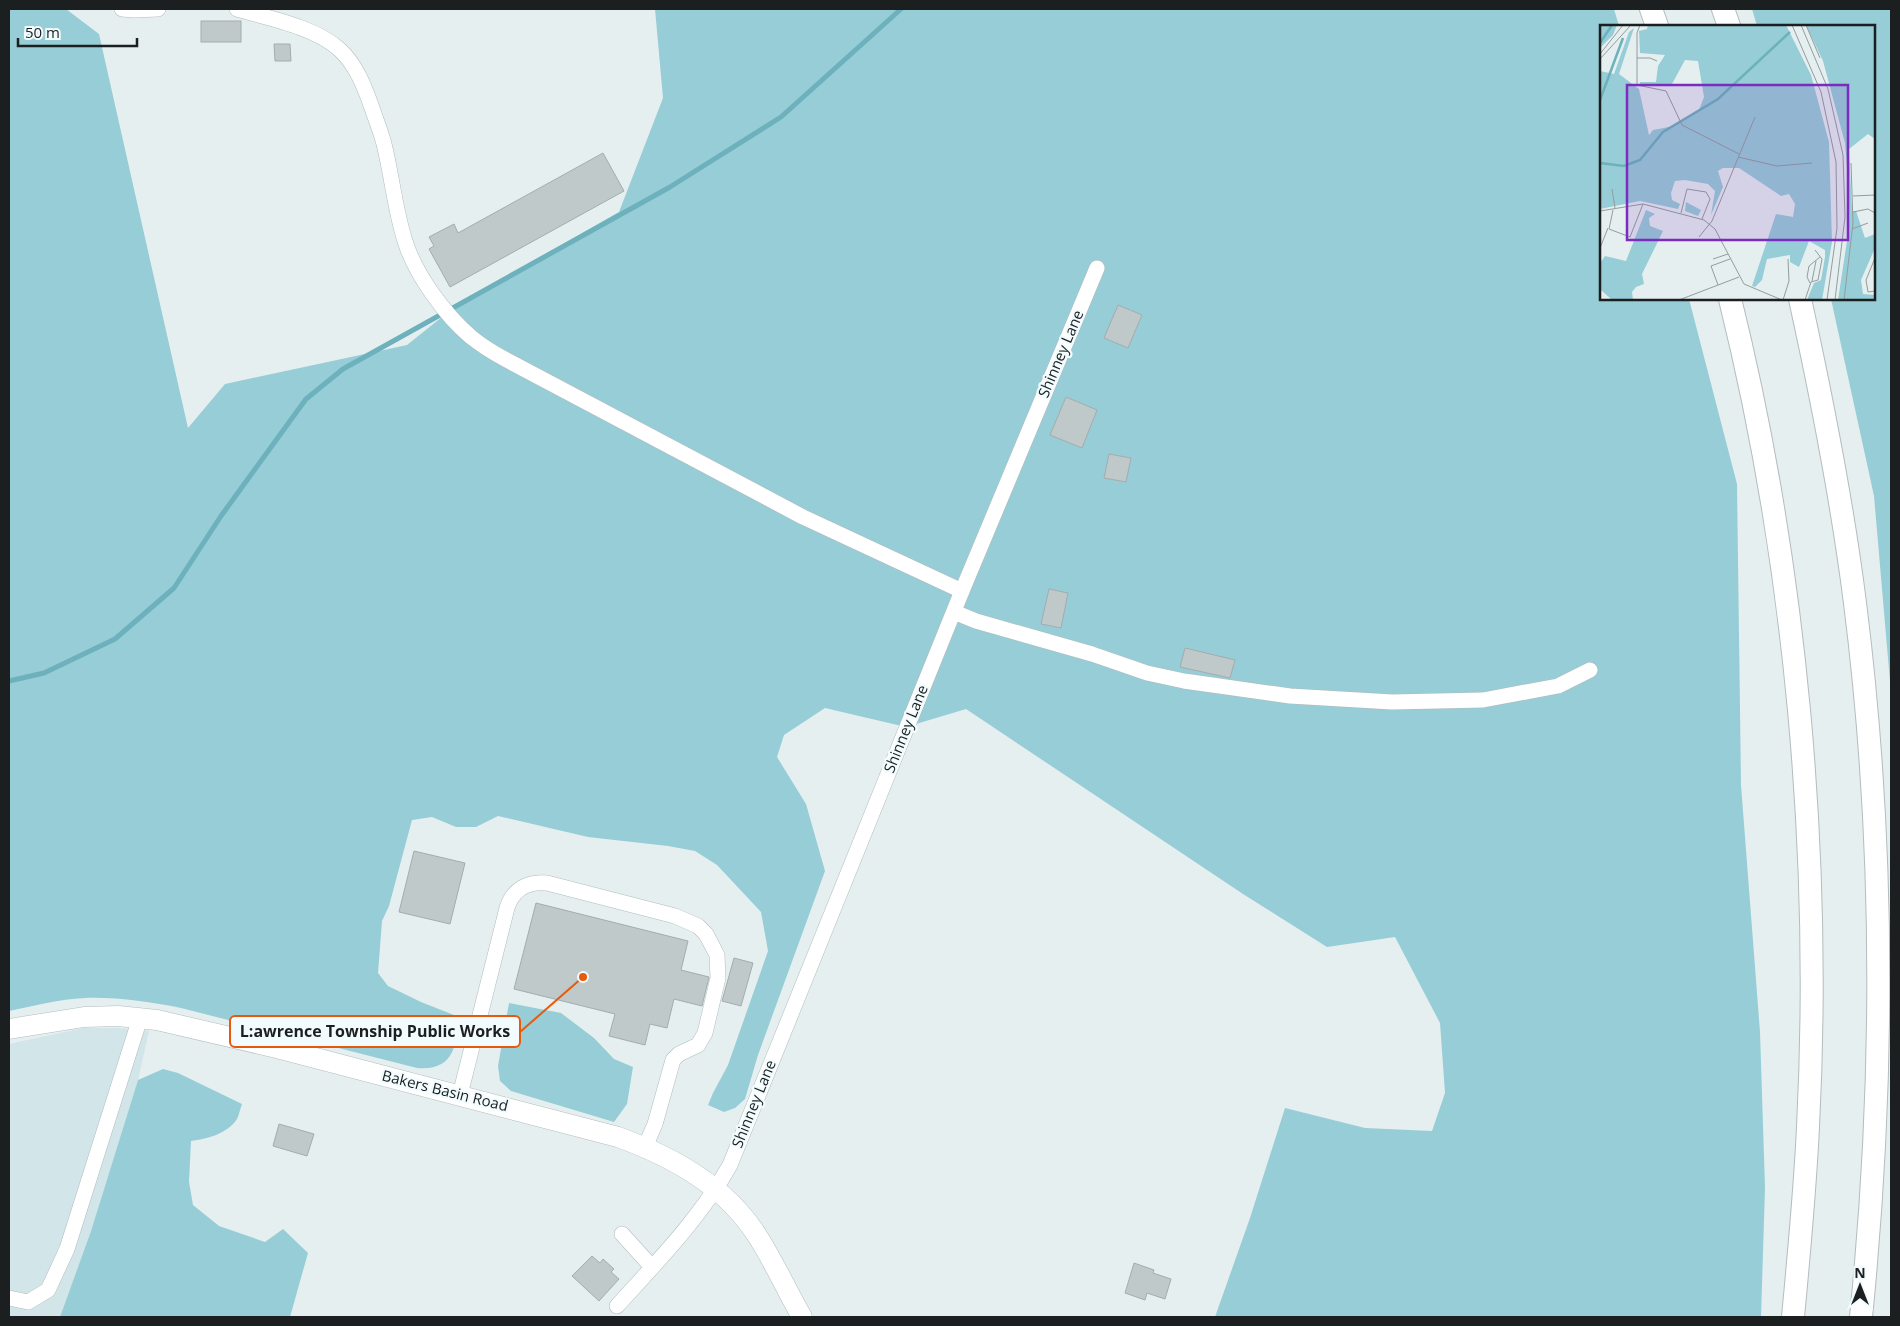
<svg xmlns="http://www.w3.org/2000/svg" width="1900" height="1326" viewBox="0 0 1900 1326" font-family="'Open Sans',sans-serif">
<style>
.built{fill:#d2e5e8}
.green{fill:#97cdd6}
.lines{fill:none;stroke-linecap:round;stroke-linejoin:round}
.stream{stroke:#6cb1bc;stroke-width:5}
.building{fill:#c0c9ca;stroke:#a3acae}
.minor-casing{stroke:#b3bcbe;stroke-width:16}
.major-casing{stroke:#b3bcbe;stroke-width:21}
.highway-casing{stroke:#b3bcbe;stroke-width:24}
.minor{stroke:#fff;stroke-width:15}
.major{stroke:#fff;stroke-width:20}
.highway{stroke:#fff;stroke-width:22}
.labels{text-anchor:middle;stroke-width:4.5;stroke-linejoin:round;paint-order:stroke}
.street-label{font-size:15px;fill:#1b1f1f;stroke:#f2fcfe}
.inset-river{fill:none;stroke:#6cb1bc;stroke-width:2.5}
.inset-road{fill:none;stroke:#949c9c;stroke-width:1}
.view{fill:#7b2cbf;fill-opacity:0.15;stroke:#7b2cbf;stroke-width:2.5}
.inset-edge{fill:none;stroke:#1b1f1f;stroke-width:2.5}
.leader{fill:none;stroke:#e8590c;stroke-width:2}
.callout-dot{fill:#e8590c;stroke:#f2fcfe;stroke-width:2}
.callout{fill:#f2fcfe;stroke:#e8590c;stroke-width:2}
.callout-label{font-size:16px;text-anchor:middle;font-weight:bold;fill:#1b1f1f}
</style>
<rect width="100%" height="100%" fill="#e5eff0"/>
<polygon class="built" points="83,1028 117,1028 149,1031 138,1080 91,1231 60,1317 9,1317 9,1044"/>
<g class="green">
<path d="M9,9H66L99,34L188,428L225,384L407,345L457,305L619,212L663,98L655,9H1614L1619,26H1601V299H1689L1737,484L1741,785L1760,1032L1765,1188L1761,1317H1215L1250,1218L1285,1108L1365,1128L1432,1131L1445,1093L1440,1023L1395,937L1327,947L1243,894L966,709L906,727L825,708L784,735L777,757L806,804L825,871L758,1055L745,1099L735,1108L724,1112L708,1105L713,1093L728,1065L768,951L761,912L717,865L695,851L668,846L588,837L498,816L476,827H456L432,817L412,820L389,906L382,921L378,973L388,986L421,1002L459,1017C456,1046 454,1071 417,1068L181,1008C149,1002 118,997 85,998C59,999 34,1006 9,1011Z"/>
<polygon points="1752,9 1891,9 1891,693 1874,496 1831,299 1874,299 1874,26 1757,26"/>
<polygon points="509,1003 561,1013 594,1038 614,1059 633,1067 627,1104 614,1122 511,1091 500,1081 498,1066"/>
<path d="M163,1069L178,1073L242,1104C240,1109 239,1115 237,1119C227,1134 207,1139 191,1141L189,1182L193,1205L219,1226L265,1242L283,1229L308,1253L290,1317H60L91,1231L138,1080Z"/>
</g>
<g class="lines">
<polyline class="stream" points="9,681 44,673 115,639 174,588 221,516 306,399 343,369 670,187 781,117 901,9"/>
</g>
<g class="building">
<rect x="201" y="21" width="40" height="21"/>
<polygon points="274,44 290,44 291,61 275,61"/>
<polygon points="603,153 624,191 450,287 429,249 434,246 429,237 454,224 458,233"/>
<polygon points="1118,305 1142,315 1128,348 1104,338"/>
<polygon points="1066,397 1097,410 1082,448 1050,435"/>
<polygon points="1109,454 1131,458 1126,482 1104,478"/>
<polygon points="1049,589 1068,593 1061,628 1041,624"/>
<polygon points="1185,648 1235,660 1230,678 1180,667"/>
<polygon points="414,851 465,863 450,924 399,912"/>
<polygon points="536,903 688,941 681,970 709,977 702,1006 674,999 667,1028 650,1024 645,1045 609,1036 615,1014 514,989"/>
<polygon points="734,958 753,963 741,1006 722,1001"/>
<polygon points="279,1124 314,1134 307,1156 273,1146"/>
<polygon points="592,1256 600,1263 603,1259 614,1269 611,1272 619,1279 599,1301 572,1276"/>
<polygon points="1134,1263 1154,1270 1153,1273 1171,1279 1165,1299 1147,1293 1145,1300 1125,1293"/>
</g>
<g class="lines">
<defs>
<g id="minor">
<polyline points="122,9 134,10 158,9"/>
<path d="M237,9C268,18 315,27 339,49C356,64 365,88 372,108C376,120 381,132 384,144C392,176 395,210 405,241C415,274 445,315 471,337C481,345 492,352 503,358L803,517L962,591"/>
<polyline points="954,612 976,621 1092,654 1147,673 1184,681 1290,696 1392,702 1483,700 1558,686 1590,670"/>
<path d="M460,1095L507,908C513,889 528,881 547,883L675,916L698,926L706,934L717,955L718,978L705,1033L698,1045L679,1054L673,1060L655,1124L645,1147"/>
<polyline points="622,1234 652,1267"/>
<polyline points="9,1298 28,1302 48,1290 67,1249 140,1018"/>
<path d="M617,1306C657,1262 701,1217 730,1165L962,591L1097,268"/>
</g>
<path id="major" d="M9,1029L84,1017L118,1016L157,1020L277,1048L618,1137C673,1157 726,1186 758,1237C774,1262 787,1291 802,1317"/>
<g id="highway">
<polyline points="1651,9 1657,26"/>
<polyline points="1723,9 1729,26"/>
<path d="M1730,299C1796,565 1822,854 1808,1127C1805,1191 1799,1254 1793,1317"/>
<path d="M1800,299C1822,399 1842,500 1855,603C1885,840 1885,1079 1861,1317"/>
</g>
</defs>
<use href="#minor" class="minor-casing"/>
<use href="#major" class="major-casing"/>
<use href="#highway" class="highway-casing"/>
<use href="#minor" class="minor"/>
<use href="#major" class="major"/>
<use href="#highway" class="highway"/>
</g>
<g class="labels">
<g class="street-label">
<text transform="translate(1061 354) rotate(-67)" y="5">Shinney Lane</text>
<text transform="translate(906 729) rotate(-68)" y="5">Shinney Lane</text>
<text transform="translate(445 1091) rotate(14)" y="5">Bakers Basin Road</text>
<text transform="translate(754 1104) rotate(-68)" y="5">Shinney Lane</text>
</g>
</g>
<g transform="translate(1600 25)">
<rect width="275" height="275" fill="#e5eff0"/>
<path d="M0,0H17L13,10L0,23ZM48,0H186L211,50L229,117L232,217L222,275H207L214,258L221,255L225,232V225L209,216L199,242L190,237V230L167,234L162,255L155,262L152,261L176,189L193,192L195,179L189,169L181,171L139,143H123L118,146L123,162L111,190L115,166L108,159L85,155L75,156L71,168L72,175L80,179L78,184L40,176L0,184V46L14,49L29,7L34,3L19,49L39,64L49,110L53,105L74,101L99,85L104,72L98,36L85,35L72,59L40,60V57H56L58,41L65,30L40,28L39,6L47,4ZM206,0H275V114L268,109L249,124L252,187L256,186L265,213L275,209V223L261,255L263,269L275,270V275H238L248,209L249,166L245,118L223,36ZM86,177L101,185L98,191L85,186ZM46,185L55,189L49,193L50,201L63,206L42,249L44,259L36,262L32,267L33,275H12L0,264V238L5,231L26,236Z" fill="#97cdd6"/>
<path class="inset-river" d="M0,18L12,0M0,75L23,13M0,138L24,141L40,135L63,107L118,74L190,7"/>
<path class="inset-road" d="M40,0L37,8V60L66,66L82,100L139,129M192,0L221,67L236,137L237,203L227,275M201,0L228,64L243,130L245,192L235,275M206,0L220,33M0,29L23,0M37,33H50L57,36M0,34L31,0M138,132L177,141L212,138M12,164L15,183M253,171L275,170M13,185L9,204L30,212L43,179M0,186L43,179L104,195L115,204L144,259L182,275M253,187L268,184L275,188M81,188L87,164L106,167L110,174L102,194M252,204L268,198M99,212L112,196L155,92M0,223L8,203M275,233L266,255L268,267L275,266M113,234L128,229M212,256L216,236M210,258L207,252L209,241L220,232M118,260L111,241L130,234M79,275L139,252M183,275L189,256L188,234M205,275L211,257L218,255L222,234L215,225M244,275L253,198L251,138"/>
<path class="view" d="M27,60H248V215H27Z"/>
<rect width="275" height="275" class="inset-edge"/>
</g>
<path class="leader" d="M583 977L520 1032"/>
<circle class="callout-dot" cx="583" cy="977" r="5"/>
<rect class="callout" x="230" y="1016" width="290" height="31" rx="5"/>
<g class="callout-label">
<text x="375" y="1037">L:awrence Township Public Works</text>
</g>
<rect width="1900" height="1326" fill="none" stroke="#1b1f1f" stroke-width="20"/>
<g transform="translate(1860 1286)" stroke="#f2fcfe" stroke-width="4" paint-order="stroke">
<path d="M0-4L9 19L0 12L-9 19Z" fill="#1b1f1f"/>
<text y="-8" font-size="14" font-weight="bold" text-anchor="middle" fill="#1b1f1f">N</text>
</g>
<path d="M18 38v8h119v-8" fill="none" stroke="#1b1f1f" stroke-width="2.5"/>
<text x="25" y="38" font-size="15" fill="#1b1f1f" stroke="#f2fcfe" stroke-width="4" paint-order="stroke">50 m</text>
</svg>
